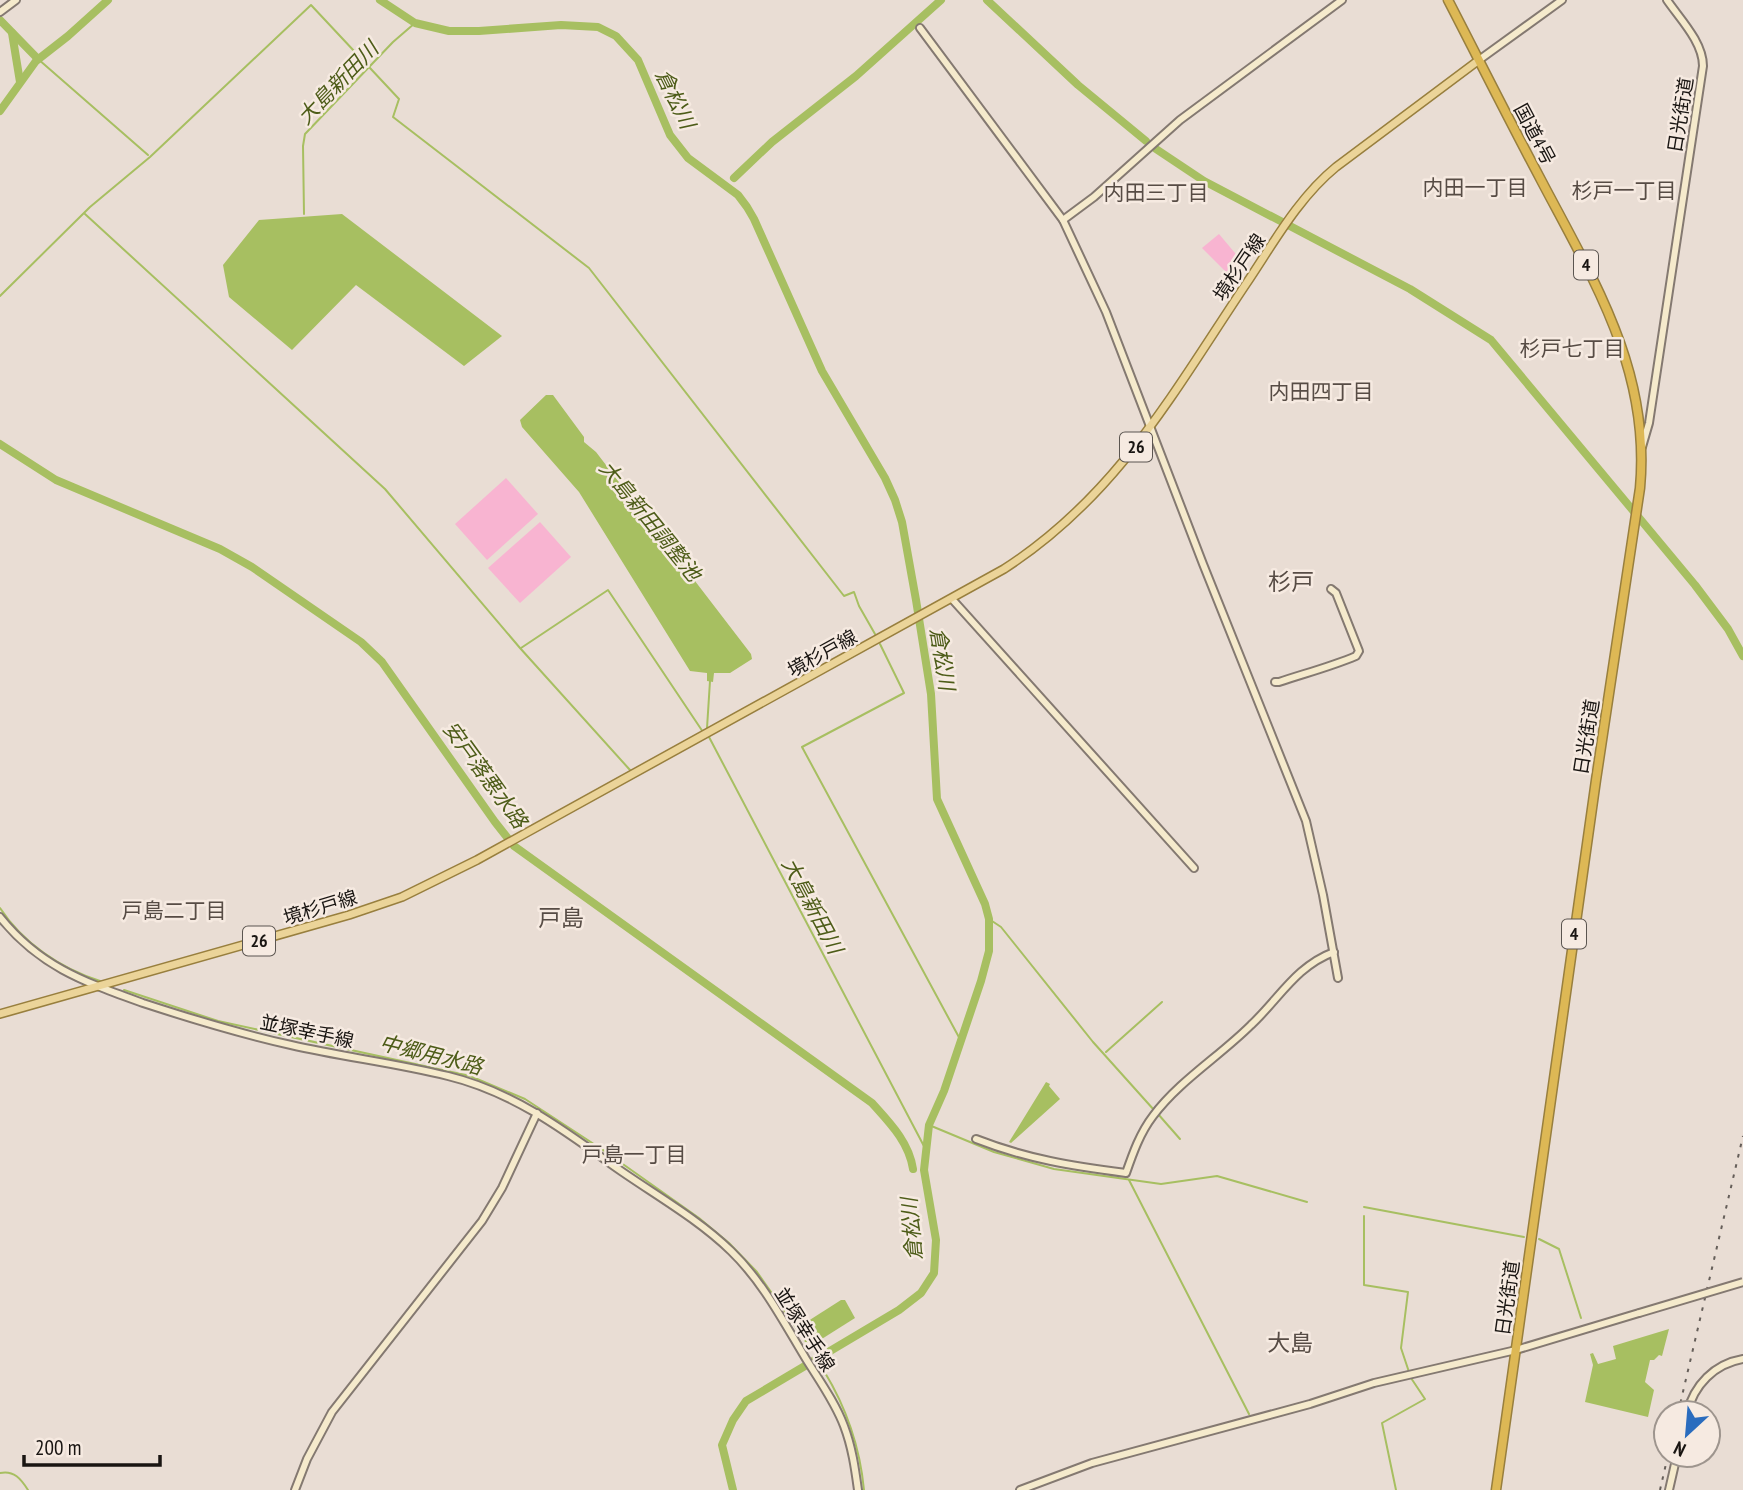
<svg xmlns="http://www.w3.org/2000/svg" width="1743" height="1490" viewBox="0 0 1743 1490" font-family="'PT Sans Narrow','Noto Sans JP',sans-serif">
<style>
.green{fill:#f8b4d1}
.water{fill:#a7bf61}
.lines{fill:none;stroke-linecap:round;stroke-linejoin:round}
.stream{stroke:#a7bf61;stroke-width:2}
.river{stroke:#a7bf61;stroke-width:8}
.secondary-casing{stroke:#847971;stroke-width:10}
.primary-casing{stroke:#987f3e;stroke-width:10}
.highway-casing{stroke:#987f3e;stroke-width:11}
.secondary{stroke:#f5eacc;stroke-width:6}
.primary{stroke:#ebd499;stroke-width:7}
.highway{stroke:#ddb855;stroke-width:8}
.rail{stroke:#655e59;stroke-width:2;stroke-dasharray:3.5 7;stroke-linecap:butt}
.secondary-bridge-casing{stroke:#847971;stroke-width:10;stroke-linecap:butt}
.secondary-bridge{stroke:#f5eacc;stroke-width:6}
.labels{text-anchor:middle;stroke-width:5;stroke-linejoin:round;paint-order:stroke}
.shield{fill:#f6eae1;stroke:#5b5550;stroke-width:2}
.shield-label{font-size:18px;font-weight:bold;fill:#191512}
.street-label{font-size:19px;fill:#191512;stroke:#f6eae1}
.water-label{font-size:21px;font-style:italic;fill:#4d5c18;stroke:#f6eae1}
.neighbourhood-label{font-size:21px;fill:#574c45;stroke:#f6eae1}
.quarter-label{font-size:23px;fill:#574c45;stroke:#f6eae1}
</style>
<rect width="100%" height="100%" fill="#e9ddd4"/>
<g class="green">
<polygon points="1219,234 1240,259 1226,272 1202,248"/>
<polygon points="506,478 538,514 487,560 455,524"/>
<polygon points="540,522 571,557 520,603 488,568"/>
</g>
<g class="water">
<polygon points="342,214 502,336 464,366 356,285 292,350 229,297 223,265 259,220"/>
<polygon points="546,395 553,395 584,437 584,442 596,452 751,654 752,659 730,673 714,673 713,682 707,681 707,673 690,671 579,492 522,427 520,420"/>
<polygon points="1046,1082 1050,1084 1049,1086 1060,1099 1011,1143 1009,1142"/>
<polygon points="841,1300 845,1300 855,1318 817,1342 814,1341 805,1323"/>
<polygon points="1669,1329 1662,1356 1659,1355 1654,1360 1650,1360 1645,1382 1654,1390 1648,1417 1585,1402 1593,1365 1590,1354 1593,1353 1598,1364 1616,1359 1613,1346"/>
</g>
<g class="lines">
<g class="stream">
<polyline points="38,59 148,155"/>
<polyline points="85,214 385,489 520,648 630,770"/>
<polyline points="304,214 303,146 305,134 393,42 415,23"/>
<polyline points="0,296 90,207 150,157 311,5 399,99 393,117 589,268 844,596 854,592 859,606 875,634"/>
<polyline points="880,644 904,693 802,747 961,1041"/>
<polyline points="521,648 608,590 703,732"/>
<polyline points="707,728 710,681"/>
<polyline points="709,737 926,1150"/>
<path d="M0,908C23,943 60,968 100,981"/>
<polyline points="989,919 1001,927 1093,1042 1154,1110"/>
<polyline points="124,990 218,1021 470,1076 525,1099 603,1150 699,1218 729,1243 757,1272 809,1346"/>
<polyline points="1106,1052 1162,1002"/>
<polyline points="1158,1114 1180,1139"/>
<polyline points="929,1125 994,1152 1054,1169 1161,1184 1217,1176 1307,1202"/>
<polyline points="1129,1180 1249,1414"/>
<polyline points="1364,1207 1524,1237"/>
<polyline points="1364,1216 1364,1285 1408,1292 1401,1348 1411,1378 1425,1399 1382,1423 1396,1490"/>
<polyline points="1539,1239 1559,1249 1581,1318"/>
<path d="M824,1371C846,1407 860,1448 864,1490"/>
<path d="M0,1473C14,1470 21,1479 28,1490"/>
</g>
<g class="river">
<polyline points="380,0 415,23 449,31 479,31 561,25 598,27 616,36 638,60 670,135 688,158 738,195 747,207 754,219 822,371 885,478 895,500 902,522 916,600 931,694 937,799 985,904 989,919 989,951 981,981 944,1091 929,1125 924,1170 936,1240 934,1273 921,1293 899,1310 746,1401 733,1420 722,1445 733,1490"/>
<polyline points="987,0 1078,85 1146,141"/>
<polyline points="0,20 38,59"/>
<polyline points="12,33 20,82"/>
<polyline points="0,111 36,61 68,36 108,0"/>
<polyline points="1156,149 1204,181 1410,289 1491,340 1695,585 1728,629 1743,656"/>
<polyline points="734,178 772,142 856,76 941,0"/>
<path d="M0,444L56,480L220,549L252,567L361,642L382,662L495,822L514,846L872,1103C890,1123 909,1142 913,1169"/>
</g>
<defs>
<g id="secondary">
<polyline points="0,12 16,0"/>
<polyline points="920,28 1063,220 1106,312 1203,564 1306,821 1323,895 1338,978"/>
<polyline points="1479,60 1562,0"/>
<polyline points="1063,220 1094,197 1180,120 1342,0"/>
<path d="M1642,447L1649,423L1703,66C1703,42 1680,19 1667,0"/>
<polyline points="952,599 1194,868"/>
<path d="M1275,682H1279C1306,673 1330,667 1356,656L1359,651L1336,593L1331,589"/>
<path d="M0,917C40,967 85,982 143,1003C192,1019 241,1034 291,1045C343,1057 396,1063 448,1076C510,1091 560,1127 611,1164C650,1192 696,1217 731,1251C763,1282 783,1321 806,1359C819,1380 835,1402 844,1426C852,1447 855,1468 858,1490"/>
<path d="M976,1139C1027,1159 1072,1166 1126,1173C1133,1153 1140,1133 1153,1116C1179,1081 1220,1056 1251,1025C1279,999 1296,966 1334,952"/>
<path d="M1687,1413C1694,1385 1714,1364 1743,1359"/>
<polyline points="295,1490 307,1459 332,1412 482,1221 502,1188 537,1113"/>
<polyline points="1020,1490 1092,1463 1310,1404 1374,1383 1516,1350 1639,1313"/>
<polyline points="1669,1490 1677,1455"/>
</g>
<path id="primary" d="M0,1014L349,915L402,897L477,860L1004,569C1117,496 1173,393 1246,284C1273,244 1298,198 1336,167L1479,60"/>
<path id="highway" d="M1448,0C1479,60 1509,120 1541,180C1593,279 1651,371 1640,488L1596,780L1496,1490"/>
</defs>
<use href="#secondary" class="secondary-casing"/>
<use href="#primary" class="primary-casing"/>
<use href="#highway" class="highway-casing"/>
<use href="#secondary" class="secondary"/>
<use href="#primary" class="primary"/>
<use href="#highway" class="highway"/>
<g class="rail">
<polyline points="1678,1413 1743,1136"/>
<polyline points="1660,1490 1668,1455"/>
</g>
<defs>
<polyline id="secondary-bridge" points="1639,1313 1743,1282"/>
</defs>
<use href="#secondary-bridge" class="secondary-bridge-casing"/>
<use href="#secondary-bridge" class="secondary-bridge"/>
</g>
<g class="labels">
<g class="shield">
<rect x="1574" y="250.5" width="24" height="29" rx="5"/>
<rect x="1120" y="432.5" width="32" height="29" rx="5"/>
<rect x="1562" y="919.5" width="24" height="29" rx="5"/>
<rect x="243" y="926.5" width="32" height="29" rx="5"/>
</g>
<g class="shield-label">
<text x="1586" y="271">4</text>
<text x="1136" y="453">26</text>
<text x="1574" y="940">4</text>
<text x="259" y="947">26</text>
</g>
<g class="street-label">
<text transform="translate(1680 115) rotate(-81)" y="7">日光街道</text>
<text transform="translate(1535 134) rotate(62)" y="7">国道4号</text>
<text transform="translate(1239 267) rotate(-56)" y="7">境杉戸線</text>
<text transform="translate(822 653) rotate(-29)" y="7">境杉戸線</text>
<text transform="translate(1586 737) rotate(-81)" y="7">日光街道</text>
<text transform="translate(320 907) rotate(-17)" y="7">境杉戸線</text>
<text transform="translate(307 1031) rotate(12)" y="7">並塚幸手線</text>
<text transform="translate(1507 1298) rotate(-82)" y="7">日光街道</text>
<text transform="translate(805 1329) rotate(58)" y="7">並塚幸手線</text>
</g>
<g class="water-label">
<text transform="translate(338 83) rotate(-46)" y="7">大島新田川</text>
<text transform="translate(675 99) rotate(64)" y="7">倉松川</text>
<text transform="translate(650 521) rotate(51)" y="7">大島新田調整池</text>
<text transform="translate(942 659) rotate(81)" y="7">倉松川</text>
<text transform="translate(485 775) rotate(54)" y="7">安戸落悪水路</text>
<text transform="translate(812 906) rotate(62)" y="7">大島新田川</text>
<text transform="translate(431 1055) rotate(14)" y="7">中郷用水路</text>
<text transform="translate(912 1229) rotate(-95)" y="7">倉松川</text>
</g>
<g class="neighbourhood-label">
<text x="1475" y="195">内田一丁目</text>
<text x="1624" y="198">杉戸一丁目</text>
<text x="1156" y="200">内田三丁目</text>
<text x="1572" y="356">杉戸七丁目</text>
<text x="1321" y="399">内田四丁目</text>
<text x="174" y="918">戸島二丁目</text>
<text x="634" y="1162">戸島一丁目</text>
</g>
<g class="quarter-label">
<text x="1291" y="590">杉戸</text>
<text x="561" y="926">戸島</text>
<text x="1290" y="1351">大島</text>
</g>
</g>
<g transform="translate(1687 1434) rotate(206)"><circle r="33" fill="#f6eae1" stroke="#9e958e" stroke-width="2"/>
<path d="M0-5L12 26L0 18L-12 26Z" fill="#2a6cbe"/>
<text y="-10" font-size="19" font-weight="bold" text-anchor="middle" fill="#191512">N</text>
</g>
<path d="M24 1455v10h136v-10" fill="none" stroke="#191512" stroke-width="3.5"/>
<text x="35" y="1455" font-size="21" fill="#191512" stroke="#f6eae1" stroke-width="5" paint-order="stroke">200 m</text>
</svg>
